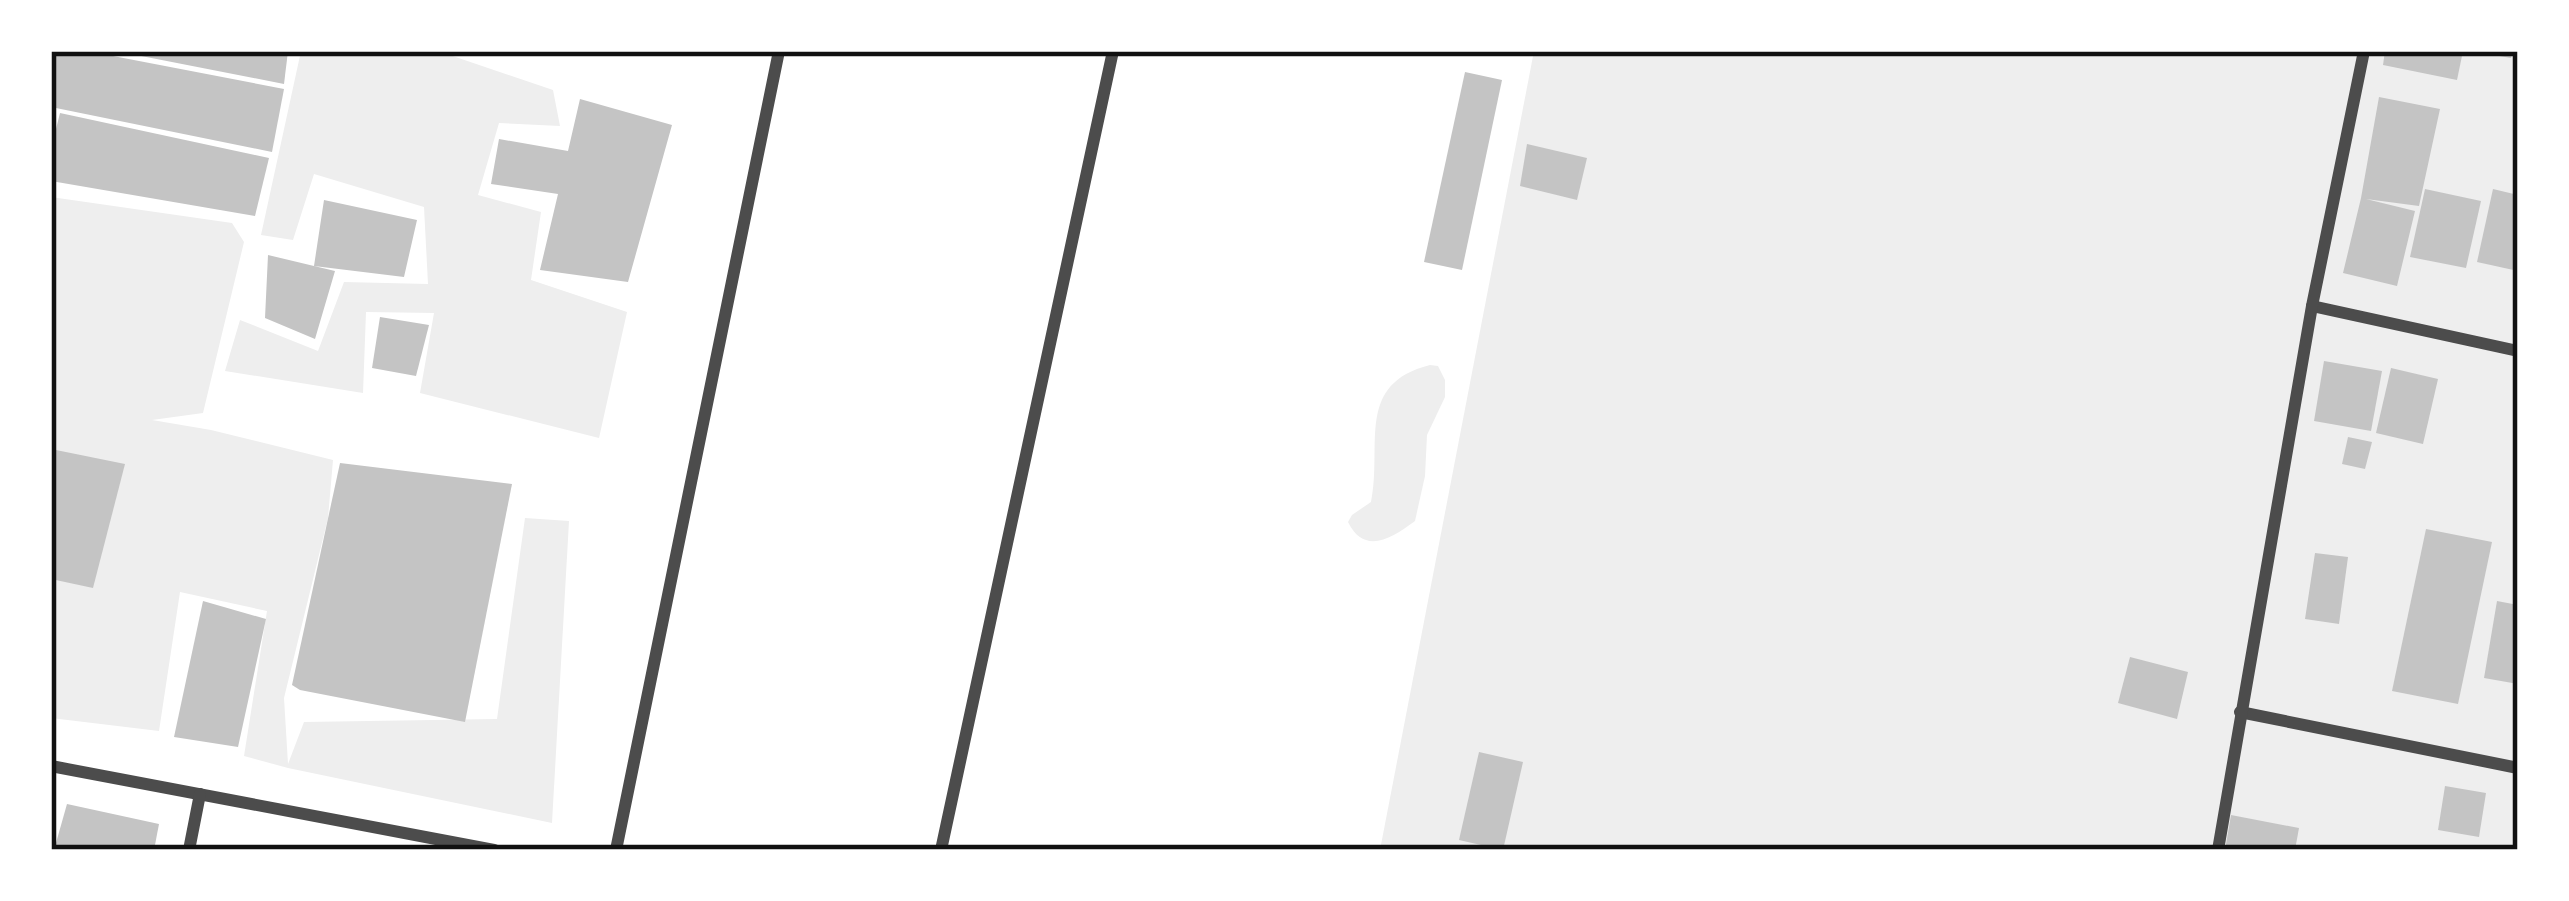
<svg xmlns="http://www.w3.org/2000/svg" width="2569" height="901" viewBox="0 0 2569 901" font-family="Literata,serif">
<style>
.green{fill:#eee}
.building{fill:#c4c4c4}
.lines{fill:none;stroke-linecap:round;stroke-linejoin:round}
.minor{stroke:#4c4c4c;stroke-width:12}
.neatline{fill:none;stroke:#111;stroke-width:4.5}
</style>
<rect width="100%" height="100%" fill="#fff"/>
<g class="green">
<polygon points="301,51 438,51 553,90 560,126 499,123 478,195 541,212 531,280 627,312 599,438 420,393 434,313 366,312 363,393 225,371 240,320 318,351 344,282 428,284 424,207 314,174 293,240 261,235"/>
<polygon points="1534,51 2518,51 2518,850 1380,850"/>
<polygon points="51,197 232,223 244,242 203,413 152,420 211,430 333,460 328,518 284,698 288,764 304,722 497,719 525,518 569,521 552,823 288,768 244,756 267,611 180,592 159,731 51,718"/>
<path d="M1430,365L1438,366L1445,380V397L1427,435L1425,476L1415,521C1391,539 1364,555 1348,522L1352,515L1371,502C1383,446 1354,384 1430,365Z"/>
</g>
<g class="building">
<polygon points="51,51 87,51 284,89 272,152 51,107"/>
<polygon points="127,51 288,51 284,84 126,53"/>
<polygon points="2385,51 2463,51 2457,80 2383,65"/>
<polygon points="2482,51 2513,51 2511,58 2482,53"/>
<polygon points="1465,72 1502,80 1462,270 1424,262"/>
<polygon points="2379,97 2440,109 2419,206 2366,199 2415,211 2397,286 2343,273 2361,198"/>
<polygon points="580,99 672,125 628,282 540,270 558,194 491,184 499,139 568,151"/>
<polygon points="60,113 269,158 255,216 51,181 51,149"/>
<polygon points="1527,144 1587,158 1577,200 1520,186"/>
<polygon points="2425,189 2481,201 2466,268 2410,257"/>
<polygon points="2493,189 2518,195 2518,271 2477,262"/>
<polygon points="324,200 417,220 404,277 314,266 335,271 315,339 265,318 268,255 314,266"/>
<polygon points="380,317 429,325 416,376 372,368"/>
<polygon points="2324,361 2382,371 2371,431 2314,421"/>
<polygon points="2391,368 2438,379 2423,444 2376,433"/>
<polygon points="2348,437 2372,442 2365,469 2342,464"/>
<polygon points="51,449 125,464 93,588 51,579"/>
<polygon points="340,463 512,484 465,722 300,690 292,685"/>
<polygon points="2426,529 2492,542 2458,704 2392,691"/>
<polygon points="2315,553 2348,557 2339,624 2305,619"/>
<polygon points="203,601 266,619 238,747 174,737"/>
<polygon points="2497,601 2518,605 2518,684 2484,678"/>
<polygon points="2130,657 2188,672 2177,719 2118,703"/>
<polygon points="1479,752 1523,762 1503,850 1459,840"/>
<polygon points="2445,786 2486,793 2479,837 2438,830"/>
<polygon points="67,804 159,824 154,850 54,850"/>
<polygon points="2231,815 2299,828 2295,850 2225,850"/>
</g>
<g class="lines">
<g class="minor">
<polyline points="2312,306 2518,351"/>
<polyline points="2240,712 2518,768"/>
<polyline points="51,766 494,850"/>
<polyline points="189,850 200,794"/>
<polyline points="616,850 779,51"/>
<polyline points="941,850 1113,51"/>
<polyline points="2218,850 2312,306 2364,51"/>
</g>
</g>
<rect width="2569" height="901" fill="none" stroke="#ffffff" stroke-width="108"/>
<rect x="54" y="54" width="2461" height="793" class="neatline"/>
</svg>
